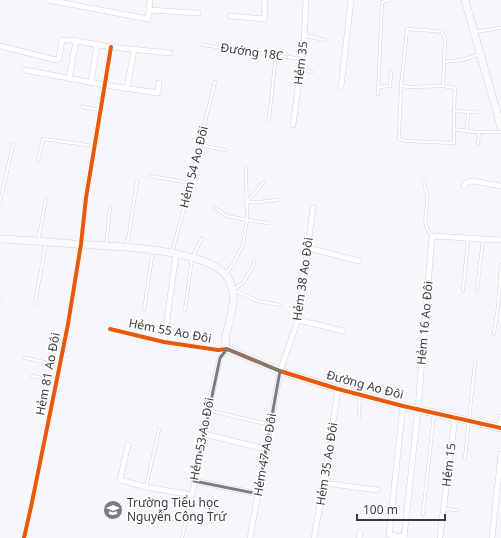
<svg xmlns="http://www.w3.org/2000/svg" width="501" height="538" viewBox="0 0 501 538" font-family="'Noto Sans',sans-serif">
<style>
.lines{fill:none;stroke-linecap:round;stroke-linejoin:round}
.lane-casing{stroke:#d1d2d6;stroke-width:3.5}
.street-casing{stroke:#d1d2d6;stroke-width:6}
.secondary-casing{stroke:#d1d2d6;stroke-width:8}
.lane{stroke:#fefeff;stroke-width:2.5}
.street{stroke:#fefeff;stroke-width:5}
.secondary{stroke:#f9fafc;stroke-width:7}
.cycleway-casing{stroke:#fff;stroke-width:6}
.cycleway{stroke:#e8590c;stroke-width:4}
.marked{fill:none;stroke:#7a7c7f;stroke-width:3;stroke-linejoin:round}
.labels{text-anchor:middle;stroke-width:3;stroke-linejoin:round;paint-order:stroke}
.street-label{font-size:12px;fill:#38393c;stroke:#fff}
.poi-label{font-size:12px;fill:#38393c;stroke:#fff;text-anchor:start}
</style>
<rect width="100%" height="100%" fill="#f6f7fc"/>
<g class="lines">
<defs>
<g id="lane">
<polyline points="475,32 501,28"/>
<polyline points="304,35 324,40"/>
<polyline points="203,45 302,59"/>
<polyline points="444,62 462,60 480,54"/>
<polyline points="301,70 312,72"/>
<polyline points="401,86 410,87 443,86 455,88 454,111 454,143 406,141 399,139 399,133 401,86 407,29 435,31 442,32 445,39 443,86"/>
<polyline points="379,87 390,86 391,72"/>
<polyline points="378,94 382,2 390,0"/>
<polyline points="82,107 100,110"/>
<polyline points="454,111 475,112"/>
<polyline points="269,119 276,55"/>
<path d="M454,129C471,132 484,133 501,132"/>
<polyline points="467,131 468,112"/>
<polyline points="478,144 479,132"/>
<polyline points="200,145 225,150"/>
<polyline points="38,161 43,139 94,146"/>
<polyline points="150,176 191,183"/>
<path d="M424,182C425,188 427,193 427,199C428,216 420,220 432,236"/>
<polyline points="0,202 13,145"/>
<polyline points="247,202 260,202 277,200"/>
<polyline points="247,202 263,183"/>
<polyline points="215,208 227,216 247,220 268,223"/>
<polyline points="38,241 46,199"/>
<polyline points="106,245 110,208"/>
<polyline points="127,247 137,181"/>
<polyline points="172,252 191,183 203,130 215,82"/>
<polyline points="254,261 254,264 243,283 233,290 258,301 280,305"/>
<polyline points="225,275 235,261 243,244 247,220 246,169"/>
<polyline points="463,290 468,239"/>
<polyline points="477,290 483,240"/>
<polyline points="0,301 1,301"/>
<polyline points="35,304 46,242"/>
<polyline points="144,310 153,250"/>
<polyline points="185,310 192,258 202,238"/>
<polyline points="494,333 498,307 501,265"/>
<polyline points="25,358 59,365"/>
<polyline points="32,376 56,381"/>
<polyline points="208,410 270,425"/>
<polyline points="359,417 360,395"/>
<polyline points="465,458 475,362"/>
<polyline points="146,487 159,430"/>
<polyline points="444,509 457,510"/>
<polyline points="423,514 434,414"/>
<polyline points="182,538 191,496"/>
</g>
<g id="street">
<polyline points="48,0 148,19 150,0"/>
<polyline points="149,10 198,13"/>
<polyline points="231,16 264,19 265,0"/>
<polyline points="0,46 56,60 59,59 62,40 71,40 111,47 170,53"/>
<polyline points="25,70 105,85 158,93 159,83"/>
<polyline points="69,79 76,41"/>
<polyline points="91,83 97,45"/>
<polyline points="341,87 351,0"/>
<polyline points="127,89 134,50"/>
<polyline points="293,125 304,43 306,0"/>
<polyline points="464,186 467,182 473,181 501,186"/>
<polyline points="308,248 359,261"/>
<polyline points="298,320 343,331"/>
<polyline points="110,329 164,342 218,350 227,349"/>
<polyline points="164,342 176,254"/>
<polyline points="403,406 389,535 404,537"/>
<polyline points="500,428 501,417"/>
<polyline points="204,434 266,449"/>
<polyline points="128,445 120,480 146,487 192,495 204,434 208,410 220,358 227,349"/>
<polyline points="194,481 258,494"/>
<polyline points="324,483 377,490"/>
<polyline points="440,536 455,418"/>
<polyline points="24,538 31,507 58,374 68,324 81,244 86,198 111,47"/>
<polyline points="250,538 280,371 298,320 313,208"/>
<polyline points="314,538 324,483 338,389"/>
<polyline points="359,538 360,533"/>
<polyline points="404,538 418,409 432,236 501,240"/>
<polyline points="492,538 501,454"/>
</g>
<g id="secondary">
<polyline points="465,0 501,127"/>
<path d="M0,239C24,240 49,242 73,244C107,246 210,248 228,278C239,298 230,315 226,335C226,340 224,344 227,349L280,371L338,389L403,406L501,428"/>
</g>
</defs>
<use href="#lane" class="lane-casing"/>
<use href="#street" class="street-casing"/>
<use href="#secondary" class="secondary-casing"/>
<use href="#lane" class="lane"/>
<use href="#street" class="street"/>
<use href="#secondary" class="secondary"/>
<defs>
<g id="cycleway">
<polyline points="110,329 164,342 218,350 227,349 280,371 338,389 403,406 501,428"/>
<polyline points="24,538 31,507 58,374 68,324 81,244 86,198 111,47"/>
</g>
</defs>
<use href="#cycleway" class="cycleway-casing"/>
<use href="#cycleway" class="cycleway"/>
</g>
<path class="marked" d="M227,349L280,371L258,494L194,481L220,358Z"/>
<defs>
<symbol id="school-disc" viewBox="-11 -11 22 22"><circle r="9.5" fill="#7a7c7f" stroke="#fff"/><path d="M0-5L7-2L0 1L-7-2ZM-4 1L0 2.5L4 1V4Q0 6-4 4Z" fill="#fff"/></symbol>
</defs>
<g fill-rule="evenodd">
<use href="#school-disc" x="102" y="499" width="22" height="22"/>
</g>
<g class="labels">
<g class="street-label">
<text transform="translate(252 52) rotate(8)" y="4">Đướng 18C</text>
<text transform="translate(301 63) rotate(-83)" y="4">Hẻm 35</text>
<text transform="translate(194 167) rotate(-76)" y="4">Hẻm 54 Ao Đôi</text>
<text transform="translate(303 279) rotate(-82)" y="4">Hẻm 38 Ao Đôi</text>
<text transform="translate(425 323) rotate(-85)" y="4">Hẻm 16 Ao Đôi</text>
<text transform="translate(170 331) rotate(11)" y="4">Hẻm 55 Ao Đôi</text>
<text transform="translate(48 374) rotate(-79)" y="4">Hẻm 81 Ao Đôi</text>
<text transform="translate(365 385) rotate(15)" y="4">Đường Ao Đôi</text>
<text transform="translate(202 439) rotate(-79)" y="4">Hẻm 53 Ao Đôi</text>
<text transform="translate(265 455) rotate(-80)" y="4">Hẻm 47 Ao Đôi</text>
<text transform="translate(327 464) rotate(-81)" y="4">Hẻm 35 Ao Đôi</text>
<text transform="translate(449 465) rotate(-83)" y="4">Hẻm 15</text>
</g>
<g class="poi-label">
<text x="127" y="507">Trường Tiểu học<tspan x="127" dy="14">Nguyễn Công Trứ</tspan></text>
</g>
</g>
<path d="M357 514v6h88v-6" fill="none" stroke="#38393c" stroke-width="2"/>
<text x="363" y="514" font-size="12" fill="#38393c" stroke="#ffffff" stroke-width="3" paint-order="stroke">100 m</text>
</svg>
